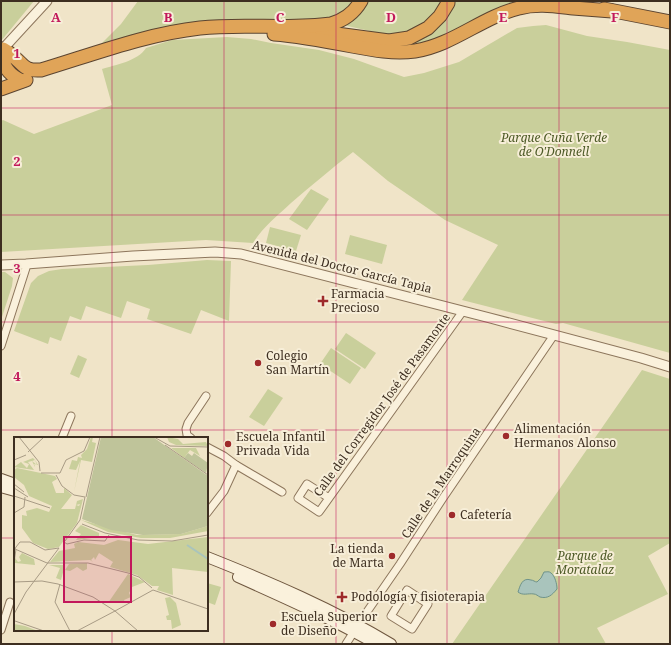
<svg xmlns="http://www.w3.org/2000/svg" width="671" height="645" viewBox="0 0 671 645" font-family="'Noto Serif',serif">
<style>
.green{fill:#c9cf9b}
.water{fill:#a9c4bc;stroke:#6f938a}
.lines{fill:none;stroke-linecap:round;stroke-linejoin:round}
.minor-casing{stroke:#8d765c;stroke-width:9}
.tertiary-casing{stroke:#8d765c;stroke-width:11}
.secondary-casing{stroke:#6f573f;stroke-width:12}
.motorway-casing{stroke:#5b4430;stroke-width:15}
.minor{stroke:#faf1dc;stroke-width:7}
.tertiary{stroke:#faf1dc;stroke-width:9}
.secondary{stroke:#faf1dc;stroke-width:10}
.motorway{stroke:#e0a458;stroke-width:13}
.grid{fill:none;stroke:#c2185b;stroke-width:1;stroke-opacity:0.55}
.poi-dot{fill:#9e2a2b;stroke:#f7eed8;stroke-width:1.5}
.labels{text-anchor:middle;stroke-width:4;stroke-linejoin:round;paint-order:stroke}
.park-label{font-size:12px;font-style:italic;fill:#4d5a26;stroke:#f7eed8}
.street-label{font-size:12px;fill:#3d2e20;stroke:#f7eed8}
.poi-label{font-size:12px;fill:#3d2e20;stroke:#f7eed8;text-anchor:start}
.inset-river{fill:none;stroke:#a9c4bc;stroke-width:2}
.inset-road{fill:none;stroke:#a89b85;stroke-width:1}
.view{fill:#c2185b;fill-opacity:0.15;stroke:#c2185b;stroke-width:2}
.inset-edge{fill:none;stroke:#3d2e20;stroke-width:2}
.grid-label{font-size:13px;text-anchor:middle;font-weight:bold;fill:#c2185b;stroke:#f7eed8;stroke-width:4;stroke-linejoin:round;paint-order:stroke}
</style>
<rect width="100%" height="100%" fill="#f0e4c8"/>
<g class="green">
<polygon points="1,1 34,1 1,41"/>
<polygon points="138,1 353,1 348,8 340,15 330,19 287,20 241,19 215,20 180,24 148,31 98,47 121,24"/>
<polygon points="367,1 442,1 432,17 419,27 410,31 399,34 383,34 343,25"/>
<polygon points="453,1 532,1 455,33 404,49 316,34 413,40"/>
<path d="M546,25L587,36L627,42L670,50V353L563,323L556,324L462,300L498,245L445,220L388,181L353,152C332,168 311,186 291,203C277,216 263,227 253,243L206,240L1,252V121L3,120L34,134L112,105L102,69C115,65 138,61 146,48L172,40L227,37L251,39L271,43L319,50L354,59L404,77L424,73L459,62L517,28L533,26Z"/>
<polygon points="311,189 329,199 307,230 289,219"/>
<polygon points="270,227 301,235 296,251 266,243"/>
<polygon points="350,235 387,245 382,264 345,254"/>
<polygon points="207,260 231,261 229,321 201,310 191,334 147,319 150,309 127,301 121,318 86,306 81,320 70,316 61,341 50,337 48,344 14,331 31,283 38,276 49,271 62,269 148,265"/>
<polygon points="1,272 5,272 13,278 12,286 1,320"/>
<polygon points="346,333 376,353 365,369 335,349"/>
<polygon points="331,348 361,368 350,384 320,364"/>
<polygon points="78,355 87,359 79,378 70,374"/>
<polygon points="642,370 670,379 670,543 648,556 668,594 597,628 606,644 452,644"/>
<polygon points="268,389 283,398 264,426 249,417"/>
<polygon points="207,583 221,587 215,605 207,602"/>
</g>
<path class="water" d="M544,572C547,572 549,571 551,573C555,576 557,584 557,589C552,595 548,599 540,597C538,596 536,594 534,594C528,593 523,596 518,592C520,586 522,577 531,580C533,580 535,582 537,582L541,578Z"/>
<g class="lines">
<defs>
<g id="minor">
<polyline points="1,346 26,268 26,264"/>
<polyline points="62,438 71,416"/>
<polyline points="191,438 187,435 186,429 188,423 206,396"/>
<polyline points="207,447 224,456 236,465"/>
<polyline points="329,498 307,484 298,498 319,512 463,311"/>
<polyline points="207,513 224,491 236,465 282,492"/>
<polygon points="407,590 428,604 412,629 391,616"/>
<polyline points="1,630 10,602"/>
<polyline points="346,644 362,619 400,564 443,498 554,335"/>
</g>
<g id="tertiary">
<polyline points="1,51 47,1"/>
<polyline points="1,265 26,264 133,256 215,252 241,254 490,318 641,358 670,367"/>
</g>
<g id="secondary">
<polyline points="1,479 15,484"/>
<polyline points="1,487 15,491"/>
<path d="M207,557C270,582 333,609 391,644"/>
<path d="M238,577C285,598 332,619 376,644"/>
</g>
<g id="motorway">
<polyline points="604,9 670,22"/>
<polyline points="314,31 389,41 409,38 428,28 440,16 448,3 448,1"/>
<path d="M274,34C300,36 326,41 352,46C373,50 394,54 415,51C453,45 482,17 519,8C537,3 555,6 573,8C586,9 599,10 612,11"/>
<path d="M22,81C9,75 0,64 3,49C7,51 11,54 14,57C25,66 24,71 41,70C94,54 146,34 200,28C244,23 288,30 331,24C345,20 354,13 361,1"/>
<polyline points="1,89 26,80"/>
</g>
</defs>
<use href="#minor" class="minor-casing"/>
<use href="#tertiary" class="tertiary-casing"/>
<use href="#secondary" class="secondary-casing"/>
<use href="#motorway" class="motorway-casing"/>
<use href="#minor" class="minor"/>
<use href="#tertiary" class="tertiary"/>
<use href="#secondary" class="secondary"/>
<use href="#motorway" class="motorway"/>
</g>
<path class="grid" d="M112,1V438M224,1V644M336,1V644M447,1V644M559,1V644M1,108H670M1,215H670M1,322H670M1,430H670M1,538H15M207,538H670M112,630V644"/>
<g class="poi-dot">
<path d="M321 295h4v4h4v4h-4v4h-4v-4h-4v-4h4z"/>
<circle cx="258" cy="363" r="4"/>
<circle cx="506" cy="436" r="4"/>
<circle cx="228" cy="444" r="4"/>
<circle cx="452" cy="515" r="4"/>
<circle cx="392" cy="556" r="4"/>
<path d="M340 591h4v4h4v4h-4v4h-4v-4h-4v-4h4z"/>
<circle cx="273" cy="624" r="4"/>
</g>
<g class="labels">
<g class="park-label">
<text x="554" y="142">Parque Cuña Verde<tspan x="554" dy="14">de O'Donnell</tspan></text>
<text x="585" y="560">Parque de<tspan x="585" dy="14">Moratalaz</tspan></text>
</g>
<g class="street-label">
<text transform="translate(342 267) rotate(14)" y="4">Avenida del Doctor García Tapia</text>
<text transform="translate(382 405) rotate(-54)" y="4">Calle del Corregidor José de Pasamonte</text>
<text transform="translate(441 483) rotate(-56)" y="4">Calle de la Marroquina</text>
</g>
<g class="poi-label">
<text x="331" y="298">Farmacia<tspan x="331" dy="14">Precioso</tspan></text>
<text x="266" y="360">Colegio<tspan x="266" dy="14">San Martín</tspan></text>
<text x="514" y="433">Alimentación<tspan x="514" dy="14">Hermanos Alonso</tspan></text>
<text x="236" y="441">Escuela Infantil<tspan x="236" dy="14">Privada Vida</tspan></text>
<text x="460" y="519">Cafetería</text>
<text x="384" y="553" text-anchor="end">La tienda<tspan x="384" dy="14">de Marta</tspan></text>
<text x="351" y="601">Podología y fisioterapia</text>
<text x="281" y="621">Escuela Superior<tspan x="281" dy="14">de Diseño</tspan></text>
</g>
</g>
<g transform="translate(14 437)">
<rect width="194" height="194" fill="#f0e4c8"/>
<path d="M77,0H79L78,5L82,6L78,25L67,23L60,55L66,24L62,33L55,32L58,23L63,24L64,20L68,21L67,18L73,12ZM153,0L164,2L169,7L192,5L194,9L162,8L155,5ZM157,11H182L186,19L176,13L170,21ZM19,21L21,23L18,24L23,28L21,23L24,28L20,27L21,29V30L18,24L14,25L20,33L0,30L7,25L13,31L15,27L9,25ZM3,31L41,39L43,42L38,45L42,56H50V51L58,58L47,72H61L62,68L65,69L66,67L62,68L63,64L69,62L63,86L45,110L34,112L19,106L8,91V78L13,79L12,74L23,71L35,75L38,69L15,59L10,48L0,40V33ZM67,83L123,98L167,97L194,89V94L156,101H127L94,95ZM67,88L85,96V100L62,103L67,97L61,94ZM194,100V135L158,131L159,158L143,153L145,149H138L123,138L96,130L99,125L85,116L81,123L80,120L77,123L79,125L76,123L36,125L45,114L61,111L60,107L64,105L90,108L104,103L134,107ZM8,116L20,122L21,128L1,126V121L4,125L7,124L5,120ZM73,126V132L69,134L63,130L56,134L51,133L55,127ZM35,128H51L47,143L42,141L46,131ZM114,137L131,145L118,150L115,156L117,160L110,163L111,166H94ZM156,160L162,166L167,188L158,192L157,183H153L152,179L155,178L151,161ZM0,187L11,189L24,194H0Z" fill="#c9cf9b"/>
<path d="M87,0H139L194,39V89L167,97L129,98L97,93L68,82ZM174,16L178,19L180,16L194,26L192,36L170,21Z" fill="#bfc49a"/>
<path class="inset-river" d="M173,108L194,122"/>
<path class="inset-road" d="M5,0L25,25L26,34M140,0L156,9L194,10M151,8L194,38M14,15L30,0M0,23L12,18M27,36H46L52,23L70,14L76,0M42,38L48,49L60,58L71,60M0,47L10,55M0,51L14,60M0,59L36,71M72,60L86,0M0,76L10,70L11,60M68,87L91,96L124,103L158,104L194,98M51,104L66,83L71,60M50,105L53,107L70,103L91,104L95,98M2,110L1,112L33,126H74L114,136L125,140L138,151M2,110L6,105H16L31,113L45,111M0,126L2,112M0,145L28,144L44,147L79,160L101,174L139,153L194,172M46,147L41,165L56,194M0,177L12,155L45,111M1,184L30,194M63,194L101,174L124,194"/>
<path class="view" d="M50,100H117V165H50Z"/>
<rect width="194" height="194" class="inset-edge"/>
</g>
<g class="grid-label">
<text x="56" y="22">A</text>
<text x="168" y="22">B</text>
<text x="280" y="22">C</text>
<text x="391" y="22">D</text>
<text x="503" y="22">E</text>
<text x="615" y="22">F</text>
<text x="17" y="58">1</text>
<text x="17" y="166">2</text>
<text x="17" y="273">3</text>
<text x="17" y="381">4</text>
</g>
<rect width="671" height="645" fill="none" stroke="#3d2e20" stroke-width="4"/>
</svg>
